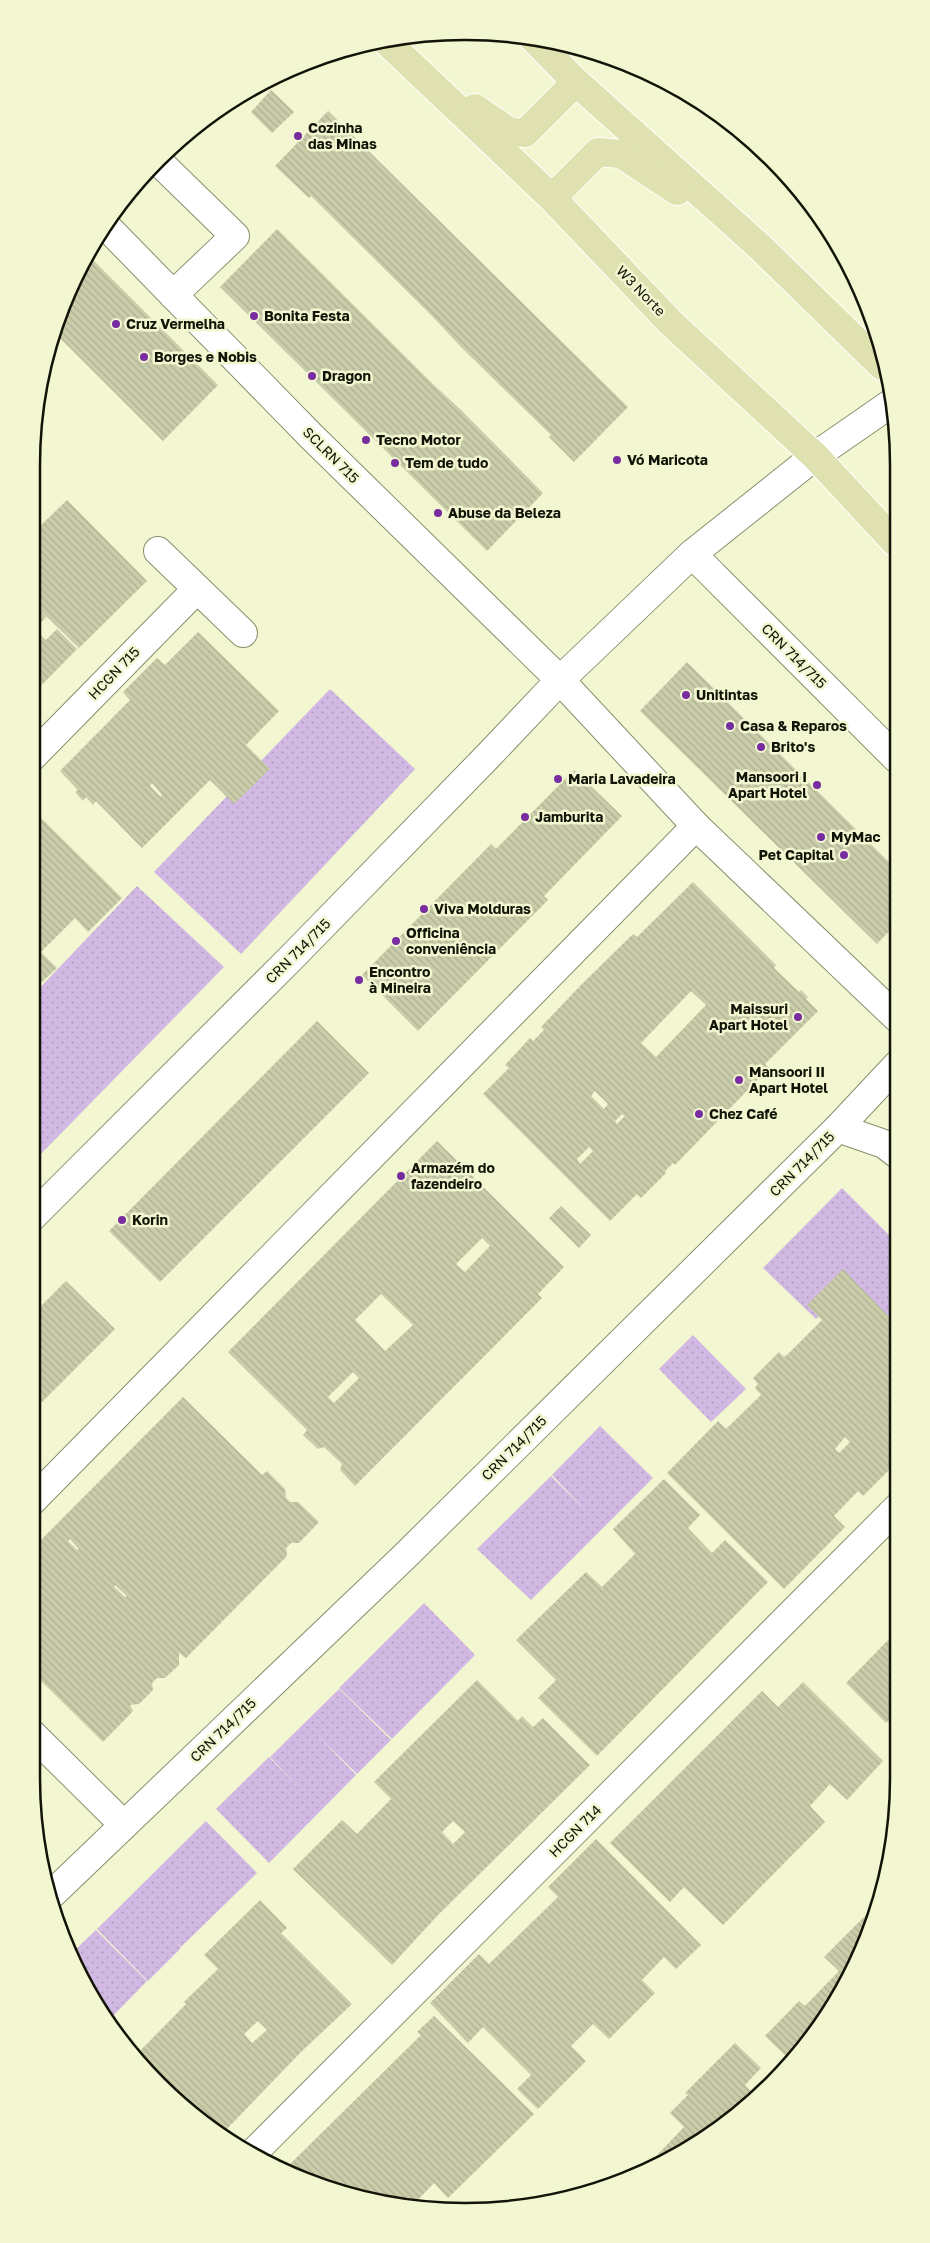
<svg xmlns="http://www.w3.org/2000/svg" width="930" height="2243" viewBox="0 0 930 2243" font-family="'Golos Text',sans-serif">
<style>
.garden{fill:url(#garden-dots)}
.building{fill:url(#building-back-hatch);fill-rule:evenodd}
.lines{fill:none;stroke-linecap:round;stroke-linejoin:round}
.minor-casing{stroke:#8b8e6d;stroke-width:30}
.major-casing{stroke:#fff;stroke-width:30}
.minor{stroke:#fff;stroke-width:28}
.major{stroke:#dfe2b0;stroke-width:28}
.poi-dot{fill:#772c9f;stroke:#f2f6d1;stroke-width:2}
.labels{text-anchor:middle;stroke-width:5;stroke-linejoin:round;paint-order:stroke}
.poi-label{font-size:14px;font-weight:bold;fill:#131407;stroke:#f2f6d1;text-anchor:start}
.street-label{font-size:14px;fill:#131407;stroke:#f2f6d1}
.rim{fill:none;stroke:#131407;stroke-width:2.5}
</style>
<defs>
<pattern id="garden-dots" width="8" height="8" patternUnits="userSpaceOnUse" patternTransform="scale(1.25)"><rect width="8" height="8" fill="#d1b9e3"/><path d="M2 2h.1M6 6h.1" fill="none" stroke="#b39ec1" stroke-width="1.8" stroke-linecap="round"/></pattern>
<pattern id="building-back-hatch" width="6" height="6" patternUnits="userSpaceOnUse" patternTransform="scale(1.25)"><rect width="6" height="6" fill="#cacdaa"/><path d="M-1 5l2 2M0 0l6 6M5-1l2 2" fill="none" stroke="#adaf91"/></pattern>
</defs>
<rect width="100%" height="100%" fill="#f2f6d1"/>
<g class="garden">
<polygon points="330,689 415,769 241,954 154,872"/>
<polygon points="137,886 224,967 31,1164 31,997"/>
<polygon points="842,1188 897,1243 898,1335 849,1287 816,1319 763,1268"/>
<polygon points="693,1335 746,1389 711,1422 659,1369"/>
<polygon points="600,1426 653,1478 531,1600 477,1549 551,1476 588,1513 552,1475"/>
<polygon points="424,1603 475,1655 392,1739 339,1688 373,1654 378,1658 373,1654"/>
<polygon points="339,1689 391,1740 357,1774 316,1734 356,1775 269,1863 216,1809 269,1757 306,1796 270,1757"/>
<polygon points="206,1821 257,1873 181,1947 177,1944 181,1948 148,1981 97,1929"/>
<polygon points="96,1930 147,1981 113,2016 88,1991 71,1954"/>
</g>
<g class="building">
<polygon points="271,90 294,112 272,133 251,112"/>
<polygon points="328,111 628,407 574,462 549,437 551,435 461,347 431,315 311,196 309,198 275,166"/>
<polygon points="277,229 434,385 461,410 543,493 487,551 220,287"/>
<polygon points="87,254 218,385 163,441 53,331"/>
<polygon points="67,500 147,581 79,648 35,605 46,617 35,629 46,640 57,629 77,649 31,696 31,535"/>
<path d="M198,632L279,711L246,745L270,769L234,804L210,780L142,848L96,801L93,805L86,797L83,801L75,792L78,790L60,771L130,700L123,692L157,658L165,665ZM152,783L162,795L161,797L150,786Z"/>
<polygon points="687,662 896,869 896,924 877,944 640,711"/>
<polygon points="574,770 622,816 544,896 548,900 418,1031 362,975 491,844 496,849"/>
<polygon points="31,808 122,898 88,932 75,918 41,952 57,968 31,992"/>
<path d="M693,882L776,965L774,968L799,992L801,990L808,997L806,999L818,1011L765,1064L769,1068L675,1165L673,1163L665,1171L666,1173L641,1198L637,1194L610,1221L483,1094L509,1068L505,1065L530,1038L533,1041L544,1030L541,1027L581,985L633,934L637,937ZM691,991L706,1005L656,1057L641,1043ZM595,1091L608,1104L604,1109L591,1096ZM622,1114L625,1116L617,1124L615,1121ZM589,1147L593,1151L580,1164L577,1159Z"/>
<polygon points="317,1021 369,1073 160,1282 109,1231"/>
<path d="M437,1141L564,1267L538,1294L542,1298L355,1486L340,1470L342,1464L324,1447L318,1449L303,1435L307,1430L228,1352ZM482,1238L490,1246L465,1272L456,1264ZM381,1294L413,1325L385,1351L355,1320ZM353,1372L359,1378L334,1403L328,1397Z"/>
<polygon points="561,1206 591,1235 579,1248 549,1218"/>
<path d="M843,1269L898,1326V1451L891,1458L896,1463L863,1496L858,1491L834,1516L845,1527L784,1589L667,1473L718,1421L726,1429L761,1395L755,1388L758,1384L753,1378L779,1352L784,1357L788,1354L822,1320L807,1305ZM845,1437L850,1442L839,1453L835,1449Z"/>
<polygon points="66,1281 115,1329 31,1413 31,1316"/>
<path d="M183,1397L262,1475L267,1471L285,1489L286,1498L290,1502H298L319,1522L299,1543H291L286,1548L287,1556L186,1658L179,1653V1665L165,1678H157L152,1683L153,1690L139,1704L130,1705L133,1711L103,1742L31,1671V1550ZM70,1539L79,1549L77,1550L68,1541ZM115,1585L127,1596L125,1597L114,1587Z"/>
<polygon points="664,1479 700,1515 688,1528 712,1553 725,1540 768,1582 597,1756 538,1698 556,1680 516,1640 586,1572 602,1587 635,1554 613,1529"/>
<polygon points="898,1630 899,1711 886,1723 846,1683"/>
<path d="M477,1680L518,1721L522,1716L533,1727L543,1718L590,1765L438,1915L392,1965L293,1869L342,1820L357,1834L391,1799L374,1782ZM453,1821L465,1832L453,1844L442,1832Z"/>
<polygon points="803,1682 883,1761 847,1800 830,1784 810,1806 825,1822 723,1925 684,1887 670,1902 610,1843 762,1691 778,1707"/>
<polygon points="596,1839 701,1945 676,1969 664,1957 642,1980 655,1993 609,2039 593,2024 571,2046 586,2061 538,2109 517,2089 531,2075 483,2027 468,2043 430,2003 479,1954 489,1964 558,1897 548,1887"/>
<path d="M260,1900L287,1928L281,1933L352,2004L301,2052L223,2133L139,2064L134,2057L186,2004L184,2002L218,1969L204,1955ZM258,2021L267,2030L252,2043L244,2034Z"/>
<polygon points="878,1903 876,1917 809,2042 790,2060 765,2036 799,2001 805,2006 839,1971 824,1957"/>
<polygon points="434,2016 534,2114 448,2198 434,2183 410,2208 326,2189 284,2170 421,2035 417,2032"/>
<polygon points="735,2043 761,2068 745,2085 754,2094 706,2139 638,2175 684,2127 670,2113 688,2095 685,2093"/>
</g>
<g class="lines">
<defs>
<g id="minor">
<polyline points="158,161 235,236 173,295"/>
<polyline points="106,226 311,436 560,680 696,826 897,1018"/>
<polyline points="158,551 243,633"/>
<polyline points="692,554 896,758"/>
<polyline points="31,758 197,589"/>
<polyline points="838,1128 884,1144 897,1154"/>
<polyline points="31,1218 294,955 488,756 560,680 692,554 815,456 893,402"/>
<polyline points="31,1502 696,826"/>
<polyline points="31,1733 124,1825"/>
<polyline points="51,1895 404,1557 838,1128 897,1065"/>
<polyline points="251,2155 898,1507"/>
</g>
<g id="major">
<polyline points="532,37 576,82 759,246 882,366"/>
<polyline points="386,41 552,198 671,323 815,456 895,542"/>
<polyline points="475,108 510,132 525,133 576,82"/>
<polyline points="552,198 598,152 621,154 677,191"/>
</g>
</defs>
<use href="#minor" class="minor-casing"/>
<use href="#major" class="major-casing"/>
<use href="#minor" class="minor"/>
<use href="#major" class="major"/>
</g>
<g class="poi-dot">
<circle cx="298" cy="136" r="5"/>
<circle cx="254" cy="316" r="5"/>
<circle cx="116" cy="324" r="5"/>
<circle cx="144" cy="357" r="5"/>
<circle cx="312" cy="376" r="5"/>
<circle cx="366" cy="440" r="5"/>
<circle cx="617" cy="460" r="5"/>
<circle cx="395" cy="463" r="5"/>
<circle cx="438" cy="513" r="5"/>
<circle cx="686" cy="695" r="5"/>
<circle cx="730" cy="726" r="5"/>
<circle cx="761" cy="747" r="5"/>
<circle cx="558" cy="779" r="5"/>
<circle cx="817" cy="785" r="5"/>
<circle cx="525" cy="817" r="5"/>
<circle cx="821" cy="837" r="5"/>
<circle cx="844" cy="855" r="5"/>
<circle cx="424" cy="909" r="5"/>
<circle cx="396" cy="941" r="5"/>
<circle cx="359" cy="980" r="5"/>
<circle cx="798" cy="1017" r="5"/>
<circle cx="739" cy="1080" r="5"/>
<circle cx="699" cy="1114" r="5"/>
<circle cx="401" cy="1176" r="5"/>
<circle cx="122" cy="1220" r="5"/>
</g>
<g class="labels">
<g class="poi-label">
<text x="308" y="133">Cozinha<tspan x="308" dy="16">das Minas</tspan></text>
<text x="264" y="321">Bonita Festa</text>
<text x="126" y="329">Cruz Vermelha</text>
<text x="154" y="362">Borges e Nobis</text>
<text x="322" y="381">Dragon</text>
<text x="376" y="445">Tecno Motor</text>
<text x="627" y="465">Vó Maricota</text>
<text x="405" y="468">Tem de tudo</text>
<text x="448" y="518">Abuse da Beleza</text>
<text x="696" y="700">Unitintas</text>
<text x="740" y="731">Casa &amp; Reparos</text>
<text x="771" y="752">Brito's</text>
<text x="807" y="782" text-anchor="end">Mansoori I<tspan x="807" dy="16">Apart Hotel</tspan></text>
<text x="568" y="784">Maria Lavadeira</text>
<text x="535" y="822">Jamburita</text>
<text x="831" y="842">MyMac</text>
<text x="834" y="860" text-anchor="end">Pet Capital</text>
<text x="434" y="914">Viva Molduras</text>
<text x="406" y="938">Officina<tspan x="406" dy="16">conveniência</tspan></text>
<text x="369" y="977">Encontro<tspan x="369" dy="16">à Mineira</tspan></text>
<text x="788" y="1014" text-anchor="end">Maissuri<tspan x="788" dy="16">Apart Hotel</tspan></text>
<text x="749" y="1077">Mansoori II<tspan x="749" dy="16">Apart Hotel</tspan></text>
<text x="709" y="1119">Chez Café</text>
<text x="411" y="1173">Armazém do<tspan x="411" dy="16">fazendeiro</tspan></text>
<text x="132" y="1225">Korin</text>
</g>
<g class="street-label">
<text transform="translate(641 291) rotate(46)" y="5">W3 Norte</text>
<text transform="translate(331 455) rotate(45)" y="5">SCLRN 715</text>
<text transform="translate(794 656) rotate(45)" y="5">CRN 714/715</text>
<text transform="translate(114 673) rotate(-46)" y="5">HCGN 715</text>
<text transform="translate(298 951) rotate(-45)" y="5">CRN 714/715</text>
<text transform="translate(802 1164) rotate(-45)" y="5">CRN 714/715</text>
<text transform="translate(514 1448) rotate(-45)" y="5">CRN 714/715</text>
<text transform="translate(223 1730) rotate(-44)" y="5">CRN 714/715</text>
<text transform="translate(575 1831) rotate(-45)" y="5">HCGN 714</text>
</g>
</g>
<path d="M0 0H930V2243H0ZM465 40H465A425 425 0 0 1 890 465V1778A425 425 0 0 1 465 2203H465A425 425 0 0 1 40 1778V465A425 425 0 0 1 465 40Z" fill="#f2f6d1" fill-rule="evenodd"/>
<path class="rim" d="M465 40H465A425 425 0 0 1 890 465V1778A425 425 0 0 1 465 2203H465A425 425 0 0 1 40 1778V465A425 425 0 0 1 465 40Z"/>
</svg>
